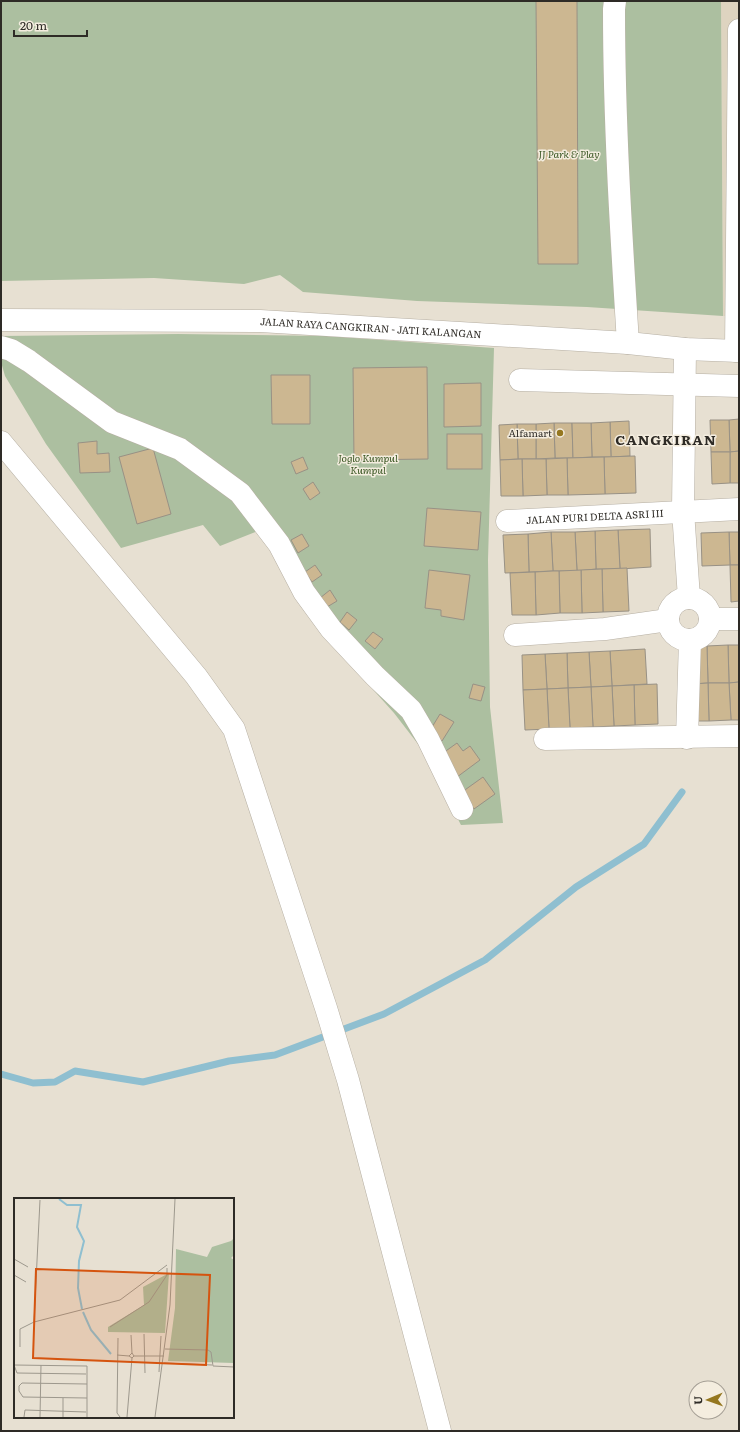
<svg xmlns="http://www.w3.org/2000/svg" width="740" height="1432" viewBox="0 0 740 1432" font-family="Literata,serif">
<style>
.built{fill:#ded4c0}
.green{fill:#acbfa0}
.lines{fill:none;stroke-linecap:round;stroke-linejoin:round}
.stream{stroke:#8fbfd0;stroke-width:7}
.building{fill:#ccb791;stroke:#989185}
.minor-casing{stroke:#b6afa3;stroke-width:23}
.tertiary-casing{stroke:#b6afa3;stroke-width:23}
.minor{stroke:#fff;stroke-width:22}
.tertiary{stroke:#fff;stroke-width:22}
.poi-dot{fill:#95771f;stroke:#f4eddf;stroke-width:1.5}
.labels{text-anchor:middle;stroke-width:3;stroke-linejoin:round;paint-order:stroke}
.park-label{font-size:10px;font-style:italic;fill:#375420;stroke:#f4eddf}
.street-label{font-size:10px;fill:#2e2b26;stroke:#f4eddf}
.poi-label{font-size:10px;fill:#2e2b26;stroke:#f4eddf;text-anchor:end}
.district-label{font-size:14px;font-weight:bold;letter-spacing:1px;fill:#2e2b26;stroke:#f4eddf}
.inset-river{fill:none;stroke:#8fbfd0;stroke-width:2}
.inset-road{fill:none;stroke:#9d988d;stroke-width:1}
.view{fill:#d5540f;fill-opacity:0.15;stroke:#d5540f;stroke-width:2}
.inset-edge{fill:none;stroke:#2e2b26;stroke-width:2}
</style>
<rect width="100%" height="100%" fill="#e7e0d2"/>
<polygon class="built" points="721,1 739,1 739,316 723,316"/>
<g class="green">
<polygon points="1,1 721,1 723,316 587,307 417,301 303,292 280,275 244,284 154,278 1,281"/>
<polygon points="178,334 326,336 494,348 488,560 490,707 503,823 461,825 421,748 394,713 351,665 263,529 220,546 203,525 121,548 46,444 5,376 1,362 1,336"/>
</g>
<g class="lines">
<polyline class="stream" points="1,1074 33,1083 55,1082 75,1071 143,1082 229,1061 275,1055 384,1014 485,960 576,887 644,844 682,792"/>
</g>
<g class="building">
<polygon points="536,1 577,1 578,264 538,264"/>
<polygon points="427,367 428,459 354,460 353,368"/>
<polygon points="271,375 310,375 310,424 272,424"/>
<polygon points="481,383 481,426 444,427 444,384"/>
<polygon points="739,419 739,451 730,452 729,420"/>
<polygon points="710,420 729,420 730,452 711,452"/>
<polygon points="629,421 630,456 611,457 610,422"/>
<polygon points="610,422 611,457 592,457 591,423"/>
<polygon points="554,423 572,423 573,458 555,458"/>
<polygon points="554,423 555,458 536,459 536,424"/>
<polygon points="572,423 591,423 592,457 573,458"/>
<polygon points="517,424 536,424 536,459 518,459"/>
<polygon points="517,424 518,459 500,460 499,425"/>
<rect x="447" y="434" width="35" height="35"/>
<polygon points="97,441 97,454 109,453 110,472 80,473 78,443"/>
<polygon points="153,448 171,514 137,524 119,457"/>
<polygon points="739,451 739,483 730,483 730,452"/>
<polygon points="711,452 730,452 730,483 712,484"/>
<polygon points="635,456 636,493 605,494 604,457"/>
<polygon points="303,457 308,469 296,474 291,462"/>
<polygon points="604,457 605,494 568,495 567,458"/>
<polygon points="567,458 568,495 547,495 546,459"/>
<polygon points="522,459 546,459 547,495 523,496"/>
<polygon points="522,459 523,496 501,496 500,460"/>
<polygon points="313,482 320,493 310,500 303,489"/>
<polygon points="427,508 481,512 478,550 424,546"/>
<polygon points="650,529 651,567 620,569 618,530"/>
<polygon points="618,530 620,569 596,569 595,531"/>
<polygon points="595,531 596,569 577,571 575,532"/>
<polygon points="551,532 575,532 577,571 553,571"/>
<polygon points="551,532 553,571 529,572 528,534"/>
<polygon points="729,532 739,532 739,565 730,565"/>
<polygon points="729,532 730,565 702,566 701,533"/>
<polygon points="302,534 309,546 298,553 291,540"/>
<polygon points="528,534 529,572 505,573 503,535"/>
<polygon points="315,565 322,575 312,582 305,572"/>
<polygon points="730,565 739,565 739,601 731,602"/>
<polygon points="627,568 629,611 603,612 602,569"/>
<polygon points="602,569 603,612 582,613 581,570"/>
<polygon points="429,570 470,575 464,620 441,616 441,610 425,608"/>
<polygon points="581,570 582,613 560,613 559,571"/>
<polygon points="553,571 559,571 560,613 536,615 535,572"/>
<polygon points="535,572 536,615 512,615 510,573"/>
<polygon points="330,590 337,601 327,607 320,598"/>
<polygon points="347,612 357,620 349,630 340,622"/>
<polygon points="373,632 383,639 375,649 365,641"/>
<polygon points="728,645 739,645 739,682 729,683"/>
<polygon points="728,645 729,683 708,683 707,646"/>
<polygon points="691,646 707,646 708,683 692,684"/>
<polygon points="645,649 647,684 612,686 610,651"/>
<polygon points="610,651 612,686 591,687 589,652"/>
<polygon points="589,652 591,687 568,688 567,653"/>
<polygon points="567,653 568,688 547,689 545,654"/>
<polygon points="545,654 547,689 523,690 522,655"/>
<polygon points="739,682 739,720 731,720 729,683"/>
<polygon points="708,683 729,683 731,720 709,721"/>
<polygon points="708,683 709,721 694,721 692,684"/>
<polygon points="473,684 485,687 481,701 469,698"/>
<polygon points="657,684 658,724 635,725 634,685"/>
<polygon points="634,685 635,725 614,726 612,686"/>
<polygon points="612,686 614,726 593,727 591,687"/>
<polygon points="591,687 593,727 570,728 568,688"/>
<polygon points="568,688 570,728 549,729 547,689"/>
<polygon points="547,689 549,729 525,730 523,690"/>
<polygon points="440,714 454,722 442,741 429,732"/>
<polygon points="457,743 463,751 470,746 480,760 453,780 443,753"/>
<polygon points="483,777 495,794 474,809 462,792"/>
</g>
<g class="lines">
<defs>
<g id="minor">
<path d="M615,1L614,9C614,121 621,232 628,343"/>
<polyline points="1,347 11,350 29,361 112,422 180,449 240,493 279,544 304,592 331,629 375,676 411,710 428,739 462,809"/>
<polyline points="685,349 683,511 689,598"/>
<polyline points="736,351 739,30"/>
<polyline points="520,380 739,386"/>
<polyline points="1,442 196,676 234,729 326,1008 348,1080 440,1431"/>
<path id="s1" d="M507,521L739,509"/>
<circle cx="689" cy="619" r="21"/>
<polyline points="710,619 739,619"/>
<polyline points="515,635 605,629 668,620"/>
<polyline points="687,738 690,640"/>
<polyline points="545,739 739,736"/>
</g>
<g id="tertiary">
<path id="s2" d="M1,320L260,321L628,343L685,349L739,351"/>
</g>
</defs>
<use href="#minor" class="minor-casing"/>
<use href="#tertiary" class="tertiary-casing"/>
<use href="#minor" class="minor"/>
<use href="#tertiary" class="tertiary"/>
</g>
<circle class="poi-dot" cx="560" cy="433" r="4"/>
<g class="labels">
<g class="park-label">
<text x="569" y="158">JJ Park &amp; Play</text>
<text x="368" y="462">Joglo Kumpul<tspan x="368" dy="12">Kumpul</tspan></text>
</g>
<g class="street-label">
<text dy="4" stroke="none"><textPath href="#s2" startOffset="370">JALAN RAYA CANGKIRAN - JATI KALANGAN</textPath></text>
<text dy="4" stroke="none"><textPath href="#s1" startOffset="88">JALAN PURI DELTA ASRI III</textPath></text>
</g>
<g class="poi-label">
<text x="552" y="437">Alfamart</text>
</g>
<g class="district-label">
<text x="666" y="445">CANGKIRAN</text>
</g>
</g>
<g transform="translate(14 1198)">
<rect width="220" height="220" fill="#e7e0d2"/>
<path d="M220,40V57L217,60L220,62V165L154,163L161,110L162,51L193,59L198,49L217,43ZM155,75L151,135L94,134V129L130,107L129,89Z" fill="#acbfa0"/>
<path class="inset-river" d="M45,1L53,7H67L63,29L70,43L65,63L64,90L68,111M69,114L77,132L97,156"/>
<path class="inset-road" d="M0,61L14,69M0,77L12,84M20,124L26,2M96,129L135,104L153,77V70M130,136L131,175M117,137L118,155M104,140L103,215L106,219M6,149V131L20,124L106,102L153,67M151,151L194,152L197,154L199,168L220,169M103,157L115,158M120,158L118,155L115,158L118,160L120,158H150M150,165L198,167M145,174L147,138M72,176L3,175L0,167L72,168H73V219M73,186L8,185L5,188V193L9,199L73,200M10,219L11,212L72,214M26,219L27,167M49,219V200M113,219L118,160M141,219L156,107L161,1"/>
<path class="view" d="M22,71L196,77L192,167L19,160Z"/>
<rect width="220" height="220" class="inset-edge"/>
</g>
<rect width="740" height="1432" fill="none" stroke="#2e2b26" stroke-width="4"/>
<g transform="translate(708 1400) rotate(268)"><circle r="19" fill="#f4eddf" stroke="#a59f95"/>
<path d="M0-3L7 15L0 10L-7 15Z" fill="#95771f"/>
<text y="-6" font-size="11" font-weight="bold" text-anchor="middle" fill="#2e2b26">U</text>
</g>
<path d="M14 30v6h73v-6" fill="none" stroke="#2e2b26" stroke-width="2"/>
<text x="20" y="30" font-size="12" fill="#2e2b26" stroke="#f4eddf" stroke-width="3" paint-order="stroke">20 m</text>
</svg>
